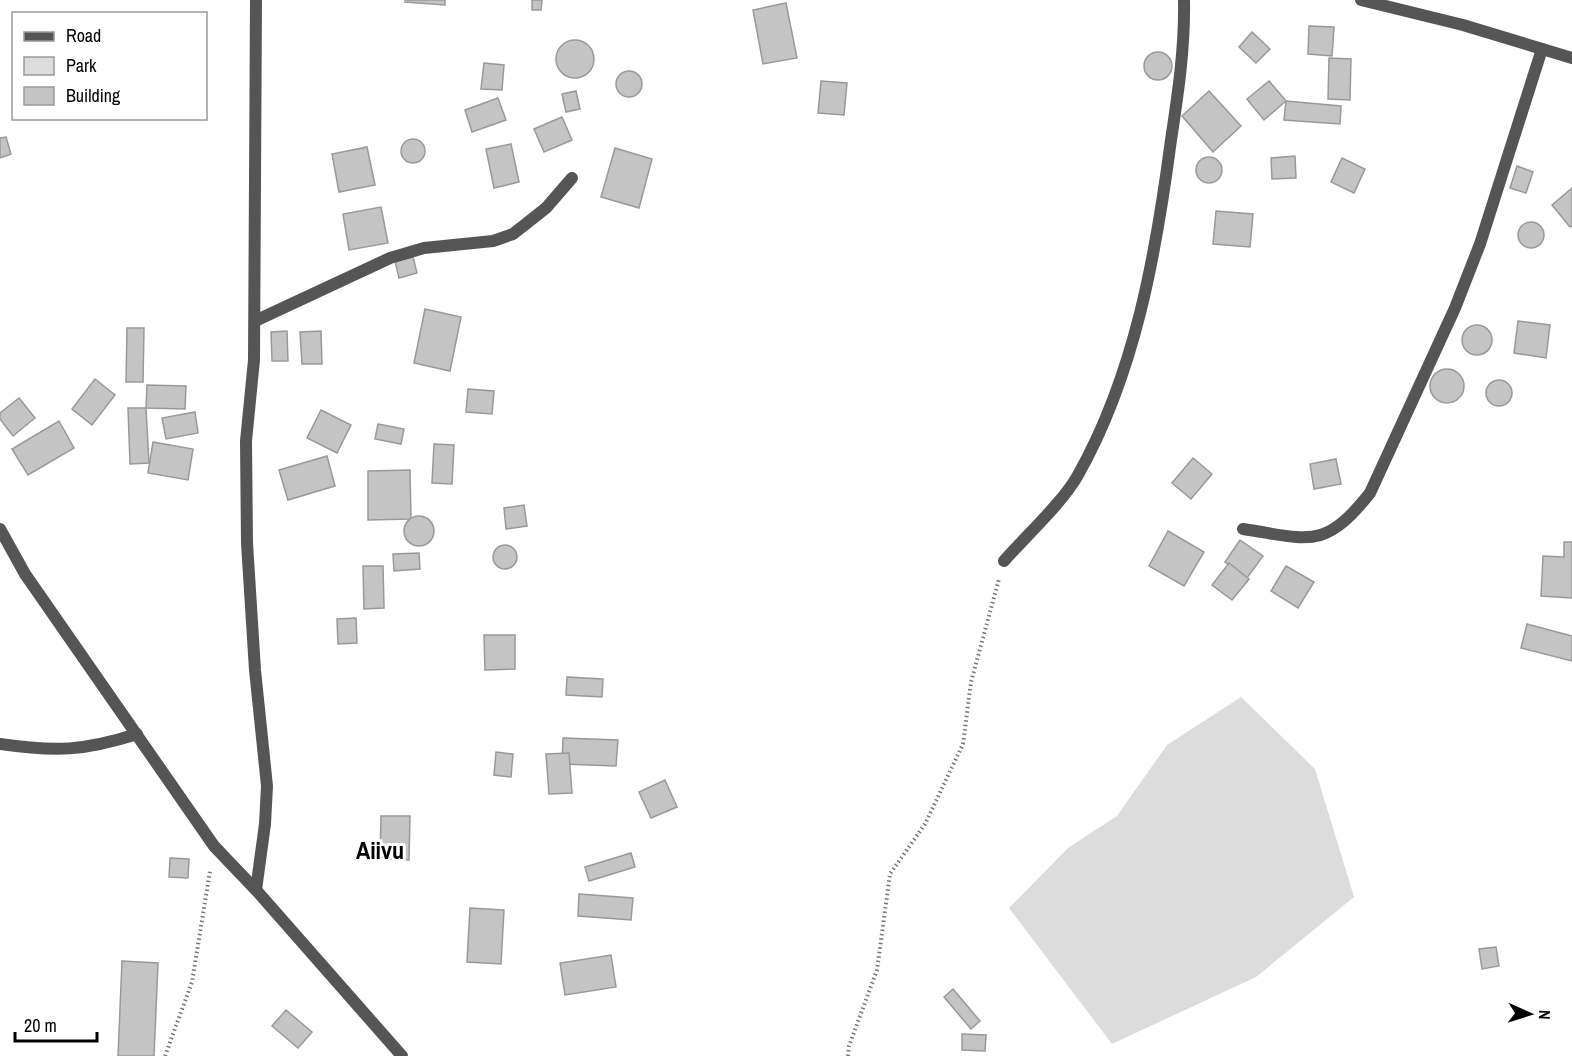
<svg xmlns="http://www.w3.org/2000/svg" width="1572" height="1056" viewBox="0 0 1572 1056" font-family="'Archivo Narrow',sans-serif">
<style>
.green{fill:#dcdcdc}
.building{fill:#c4c4c4;stroke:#999;stroke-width:1.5}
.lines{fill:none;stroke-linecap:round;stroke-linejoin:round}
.path{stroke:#777;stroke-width:4;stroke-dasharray:1.5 3;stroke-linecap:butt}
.minor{stroke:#555;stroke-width:12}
.tertiary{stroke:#555;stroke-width:12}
.labels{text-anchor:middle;stroke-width:6;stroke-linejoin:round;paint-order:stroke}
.quarter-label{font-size:24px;font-weight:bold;fill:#000;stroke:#fff}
</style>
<rect width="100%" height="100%" fill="#fff"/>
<polygon class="green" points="1241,697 1315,769 1354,897 1256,977 1112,1044 1009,908 1068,848 1117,816 1167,745"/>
<g class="building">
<polygon points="405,0 445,0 445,5 405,2"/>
<polygon points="532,0 542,0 541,10 532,10"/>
<polygon points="786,3 797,58 763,64 753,10"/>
<polygon points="1309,26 1334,27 1332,56 1308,54"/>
<polygon points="1252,32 1270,49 1256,63 1239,47"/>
<circle cx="575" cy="59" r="19"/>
<circle cx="1158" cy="66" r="14"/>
<polygon points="1329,58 1351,59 1350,100 1328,99"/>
<polygon points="484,63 504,65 502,90 481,89"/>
<circle cx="629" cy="84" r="13"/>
<polygon points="821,81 847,83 844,115 818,113"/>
<polygon points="1269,81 1286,101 1264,120 1247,99"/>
<polygon points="576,91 580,109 566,112 562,94"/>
<polygon points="1209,91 1241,126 1213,152 1182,116"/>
<polygon points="498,98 506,120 472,132 465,110"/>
<polygon points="1286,101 1341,106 1340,124 1284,120"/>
<polygon points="562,117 572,140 544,152 534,129"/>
<polygon points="6,137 11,154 0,158 0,138"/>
<circle cx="413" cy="151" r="12"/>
<polygon points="511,144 519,182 494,188 486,149"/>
<polygon points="367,147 375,185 339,192 332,154"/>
<polygon points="615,148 652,159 639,208 601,197"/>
<polygon points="1295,156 1296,178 1272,179 1271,158"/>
<circle cx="1209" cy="170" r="13"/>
<polygon points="1342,158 1365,169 1354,193 1331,182"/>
<polygon points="1517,166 1533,172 1526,193 1510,188"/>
<polygon points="1572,188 1572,226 1570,227 1552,205"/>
<polygon points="381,207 388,243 349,250 343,214"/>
<polygon points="1216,211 1253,214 1250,247 1213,244"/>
<circle cx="1531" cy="235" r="13"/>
<polygon points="413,257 417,273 399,278 395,261"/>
<polygon points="425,309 461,317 450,371 414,363"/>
<polygon points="1518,321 1550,325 1546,358 1514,353"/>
<circle cx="1477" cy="340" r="15"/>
<polygon points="127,328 144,328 143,382 126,382"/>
<polygon points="287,331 288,361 272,361 271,332"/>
<polygon points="321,331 322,364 302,364 300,332"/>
<circle cx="1447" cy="386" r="17"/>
<polygon points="95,379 115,395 92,425 72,409"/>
<circle cx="1499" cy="393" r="13"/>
<polygon points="147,385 186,386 185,409 146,408"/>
<polygon points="468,389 494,391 492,414 466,412"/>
<polygon points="19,398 35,418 13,436 0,419 0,413"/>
<polygon points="128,408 146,408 149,463 130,464"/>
<polygon points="321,410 351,425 337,453 307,438"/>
<polygon points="195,412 198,433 166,439 162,418"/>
<polygon points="59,421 74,448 28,475 12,449"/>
<polygon points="378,424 404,429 401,444 375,439"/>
<polygon points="153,442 193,449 188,480 148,473"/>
<polygon points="434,444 454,445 452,484 432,483"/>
<polygon points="327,456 335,486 288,500 279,470"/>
<polygon points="1193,458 1212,474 1191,499 1172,483"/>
<polygon points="1336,459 1341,484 1314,489 1310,464"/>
<polygon points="410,470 411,519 368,520 368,471"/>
<polygon points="524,505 527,526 506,529 504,508"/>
<circle cx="419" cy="531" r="15"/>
<polygon points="1168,531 1204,552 1184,586 1149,566"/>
<polygon points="1240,540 1263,556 1247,578 1225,562"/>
<polygon points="1564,542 1572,542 1572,598 1541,596 1543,556 1564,557"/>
<circle cx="505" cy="557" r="12"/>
<polygon points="419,553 420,569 394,571 393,554"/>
<polygon points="1229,563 1249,579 1232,600 1212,585"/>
<polygon points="363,566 383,566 384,608 364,609"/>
<polygon points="1286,566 1314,582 1298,608 1271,591"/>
<polygon points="356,618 357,643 338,644 337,619"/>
<polygon points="1527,624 1572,636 1572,661 1521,648"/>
<polygon points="484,635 515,635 515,669 485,670"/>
<polygon points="567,677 603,679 602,697 566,695"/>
<polygon points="563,738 618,740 616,766 562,764"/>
<polygon points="496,752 513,754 511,777 494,775"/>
<polygon points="569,753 572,793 549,794 546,754"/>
<polygon points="665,780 677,807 651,818 639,792"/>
<polygon points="381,816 410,816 409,860 380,859"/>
<polygon points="631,853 635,867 589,881 585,867"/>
<polygon points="170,858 189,859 188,878 169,877"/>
<polygon points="579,894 633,898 631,920 578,916"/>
<polygon points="470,908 504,910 501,964 467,962"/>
<polygon points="1496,947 1499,966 1482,969 1479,949"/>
<polygon points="611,955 616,987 565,995 560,963"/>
<polygon points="122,961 158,963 154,1056 118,1056"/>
<polygon points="953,989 980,1021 971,1029 944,997"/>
<polygon points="286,1010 312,1032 298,1048 272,1026"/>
<polygon points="962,1034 986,1035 985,1051 962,1050"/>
</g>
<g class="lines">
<g class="path">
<polyline points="165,1056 192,982 210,871"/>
<polyline points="848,1056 849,1046 877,970 890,874 925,824 963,744 971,682 999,579"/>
</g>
<g class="minor">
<polyline points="256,0 254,360 246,441 247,543 255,670 267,786 265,824 256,890"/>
<polyline points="1361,0 1463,25 1572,58"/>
<polyline points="255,321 390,258 424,248 493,241 513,234 546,208 572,178"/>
<path d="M1243,529C1309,539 1324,551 1370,493L1455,308L1480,244L1542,49"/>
<path d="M1004,561C1024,538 1064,501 1078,475C1135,374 1156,254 1171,140C1178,94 1185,47 1184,0"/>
<path d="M0,744C55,752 84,751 137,734"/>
</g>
<polyline class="tertiary" points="0,529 25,574 214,846 256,890 402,1056"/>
</g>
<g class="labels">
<g class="quarter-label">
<text x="380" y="859">Aiivu</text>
</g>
</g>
<rect x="12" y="12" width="195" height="108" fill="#ffffff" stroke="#999999" stroke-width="1.5"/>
<rect x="24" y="32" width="30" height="9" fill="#555555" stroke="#999999" stroke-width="1.5"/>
<text x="66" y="42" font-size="18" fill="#000000">Road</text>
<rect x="24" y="57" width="30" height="18" fill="#dcdcdc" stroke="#999999" stroke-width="1.5"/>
<text x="66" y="72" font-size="18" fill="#000000">Park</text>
<rect x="24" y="87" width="30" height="18" fill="#c4c4c4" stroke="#999999" stroke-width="1.5"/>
<text x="66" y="102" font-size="18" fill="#000000">Building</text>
<g transform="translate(1530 1014) rotate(93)" stroke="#ffffff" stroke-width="4.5" paint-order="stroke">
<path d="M0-4.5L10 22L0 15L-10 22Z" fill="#000000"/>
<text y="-9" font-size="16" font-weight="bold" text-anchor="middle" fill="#000000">N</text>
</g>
<path d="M15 1032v9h82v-9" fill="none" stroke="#000000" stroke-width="3"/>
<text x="24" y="1032" font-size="18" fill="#000000" stroke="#ffffff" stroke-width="4.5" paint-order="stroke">20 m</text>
</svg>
